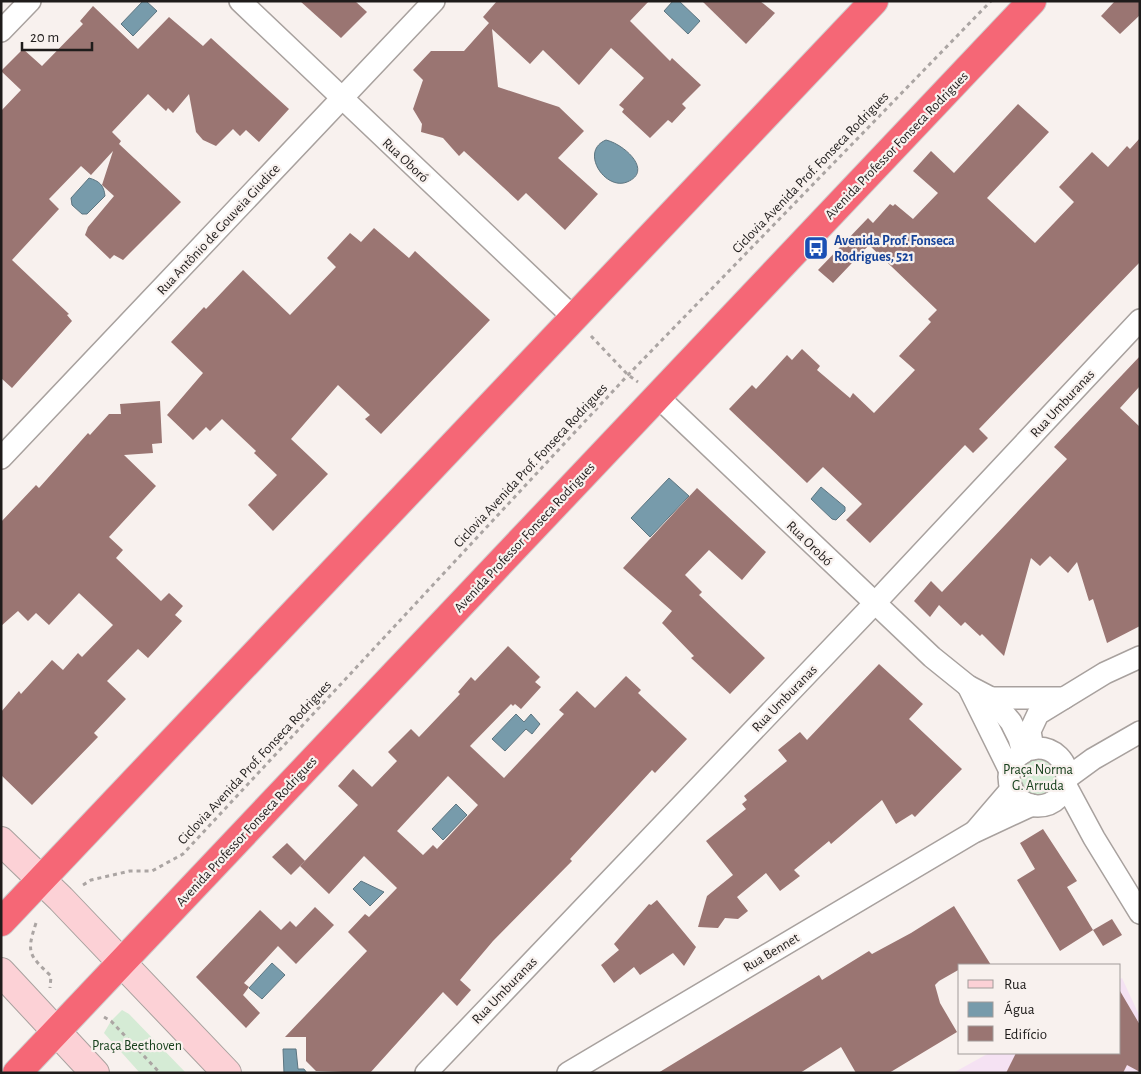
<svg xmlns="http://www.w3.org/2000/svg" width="1141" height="1074" viewBox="0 0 1141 1074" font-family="'Alegreya Sans',sans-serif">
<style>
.education{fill:#f5e2f3}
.green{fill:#d5ebd5}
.water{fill:#779bab;stroke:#5d7580}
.building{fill:#9a7572;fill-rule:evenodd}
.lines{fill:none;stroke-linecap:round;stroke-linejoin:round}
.street-casing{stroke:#a8a19e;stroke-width:24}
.secondary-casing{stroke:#a8a19e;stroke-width:30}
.highway-casing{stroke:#cecdcd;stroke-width:30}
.path{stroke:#aba5a3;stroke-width:3;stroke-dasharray:4 4;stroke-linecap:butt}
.street{stroke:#fff;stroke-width:21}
.secondary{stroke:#fcd1d6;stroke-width:28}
.highway{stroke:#f56776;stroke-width:28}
.labels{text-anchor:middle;stroke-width:4.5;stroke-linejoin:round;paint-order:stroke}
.street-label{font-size:14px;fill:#1f1c1b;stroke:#f8f1ee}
.transit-label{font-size:14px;font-weight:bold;fill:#164399;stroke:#f8f1ee;text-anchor:start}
.park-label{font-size:14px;fill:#17401c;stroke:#f8f1ee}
</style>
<rect width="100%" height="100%" fill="#f8f1ee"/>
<polygon class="education" points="1122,978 1140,1017 1140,1073 953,1073 989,1053 1120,1053 1120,979"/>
<g class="green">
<circle cx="1038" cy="777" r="20"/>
<polygon points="122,1010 129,1014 186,1073 140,1073 104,1033 111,1021"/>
</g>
<g class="water">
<polygon points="143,1 146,1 157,11 133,36 121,24"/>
<polygon points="673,1 679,1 700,21 688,34 664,11"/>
<path d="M606,140C624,144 654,171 627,182C605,191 579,151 606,140Z"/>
<path d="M89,178C99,181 104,185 105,196L87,214H82L72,205L71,198Z"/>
<polygon points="669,478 689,496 650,537 631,518"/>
<polygon points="821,487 845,507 845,511 836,520 832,519 811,499"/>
<polygon points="516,714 524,722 531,714 540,724 532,734 526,729 505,751 492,739"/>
<polygon points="456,804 467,815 443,840 432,829"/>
<polygon points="361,881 384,892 370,906 353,889"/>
<polygon points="272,963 285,975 262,999 249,988"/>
<polygon points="283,1049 296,1049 298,1069 304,1069 307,1073 284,1073"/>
</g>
<g class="building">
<polygon points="300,1 355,1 367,12 341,38"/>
<polygon points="497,1 649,1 630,21 670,61 672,58 701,85 682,104 686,108 672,123 668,120 650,138 622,112 624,109 619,105 644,78 611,48 579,85 543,50 530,64 492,29 498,87 559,107 584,131 558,158 598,194 565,230 526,193 518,201 464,151 459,156 443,138 421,132 422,124 413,109 423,80 413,70 431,51 464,51 489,23 483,17"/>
<polygon points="702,1 760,1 775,13 746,44"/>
<polygon points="1115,1 1140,1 1140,15 1120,34 1101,16"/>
<polygon points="93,6 138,49 169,17 203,46 211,38 289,109 259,142 246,130 240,136 233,129 216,146 203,140 196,132 189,94 173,113 168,108 166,111 148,94 112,132 121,141 119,144 181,202 123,260 114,255 110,259 85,235 88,227 114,196 102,185 113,151 91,175 81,166 49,199 59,209 12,260 69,314 67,315 72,321 12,388 1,378 1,111 21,90 1,71 23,49 42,66 83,24 80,21"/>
<polygon points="1018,104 1049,132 987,198 1035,243 1074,202 1059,187 1092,152 1108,167 1127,146 1130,149 1140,138 1140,262 979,429 988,438 973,453 965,445 870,543 846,520 862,504 823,467 807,483 729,409 752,385 756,389 787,355 792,360 802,349 820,366 817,370 850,398 853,393 874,413 915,370 899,356 931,322 928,319 937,310 869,245 833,283 818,270 868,218 873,223 890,204 893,206 895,204 913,219 938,193 913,171 931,151 954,173"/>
<polygon points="374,228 409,258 415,251 490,320 381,434 365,419 370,415 338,385 291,439 328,474 273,531 248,505 277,475 254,453 256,451 222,419 210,431 206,427 193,440 167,415 203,373 171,342 204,307 206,309 243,270 290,315 336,267 327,258 350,233 361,242"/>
<polygon points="1140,356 1140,386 1120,408 1140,427 1140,626 1107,643 1093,599 1089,601 1077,562 1068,573 1050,556 1040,566 1031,558 1004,656 982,634 980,636 965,622 961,626 939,605 930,617 914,601 931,581 942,592 1067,459 1054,447"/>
<polygon points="160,401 162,443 152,444 153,453 124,455 156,486 109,537 123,550 116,558 161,601 169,593 183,606 175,615 182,621 148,658 138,649 107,681 126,699 94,733 98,737 32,805 1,775 1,712 19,691 21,694 52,660 63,670 78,653 82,657 113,625 79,593 49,625 36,613 28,621 18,611 1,626 1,522 36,485 39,488 88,433 90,435 109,414 121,414 120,404"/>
<polygon points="697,488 766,552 742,580 709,550 685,575 702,592 699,595 765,658 730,694 691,658 694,656 662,623 672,611 623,568"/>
<path d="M508,646L540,677L535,682L541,687L521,709L515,704L513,706L511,704L470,746L504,778L564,714L559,710L577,691L595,708L626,676L641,690L638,693L687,739L655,773L652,770L570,859L572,861L493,941L460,980L471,990L457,1006L443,992L370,1073L316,1071L306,1061V1037H285L367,951L348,932L365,914L369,917L397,888L364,856L329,894L300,866L358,805L338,786L353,769L372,787L397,761L388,752L411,729L419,737L460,694L458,692L471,677L475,681ZM448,776L478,805L437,849L433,845L423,855L397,831Z"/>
<polygon points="879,664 923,704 909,719 962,769 915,817 912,814 896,824 882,800 831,844 829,841 794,870 800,876 780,891 766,873 737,897 748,911 738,919 725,918 718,928 698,927 707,896 733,875 706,841 746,809 742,804 747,800 744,796 787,761 778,750 800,732 807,740"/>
<polygon points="1043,829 1077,881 1067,887 1093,930 1060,951 1017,880 1035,869 1020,843"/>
<polygon points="287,843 305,861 291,875 272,857"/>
<polygon points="657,900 696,947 684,966 673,953 640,975 634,967 614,983 601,965 619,950 614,944 649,904 651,905"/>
<polygon points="954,906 991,965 960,965 960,969 939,981 935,985 940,1003 957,1032 889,1073 856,1073 841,1047 800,1073 658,1073 819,975 822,980 869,951 872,954 911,933"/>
<polygon points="315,907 334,925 296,964 278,946 244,983 249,987 243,995 260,1013 246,1028 196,977 260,910 281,930 290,921 296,927"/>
<polygon points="1112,919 1122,935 1103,946 1093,930"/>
<polygon points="1120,991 1140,1025 1140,1072 1127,1065 1123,1073 1006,1073 1016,1053 1120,1053"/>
</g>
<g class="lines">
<defs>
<g id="street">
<polyline points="240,1 573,317"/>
<polyline points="1,31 30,1"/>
<polyline points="657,396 932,657 968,686 991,698 1011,722 1019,738 1023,753"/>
<polyline points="1,458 434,1"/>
<polyline points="968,686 1010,771"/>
<polyline points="991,698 1064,698"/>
<circle cx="1038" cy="777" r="29"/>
<polyline points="1033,749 1030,731 1038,714 1105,673 1140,657"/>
<polyline points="1067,778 1093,759 1140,732"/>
<polyline points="1066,786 1094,838 1140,913"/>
<polyline points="976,830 1012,788"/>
<polyline points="426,1073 874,604 1140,320"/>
<polyline points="568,1073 974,832 1032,805"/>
</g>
<g id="secondary">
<polyline points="1,841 61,899 227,1073"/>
<polyline points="1,972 95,1073"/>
</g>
<g id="highway">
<polyline points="1,922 874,1"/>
<polyline points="17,1073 1032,1"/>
</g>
</defs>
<use href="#street" class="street-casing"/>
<use href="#secondary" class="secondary-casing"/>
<use href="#highway" class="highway-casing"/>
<g class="path">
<polyline points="591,336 628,375 638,382"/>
<polyline points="83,885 91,880 130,871 152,871 183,854 628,375 991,1"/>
<path d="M36,923C26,953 29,955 51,976L50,988"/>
<polyline points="104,1017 111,1021 160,1073"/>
</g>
<use href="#street" class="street"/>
<use href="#secondary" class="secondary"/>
<use href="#highway" class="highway"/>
</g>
<defs>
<symbol id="bus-square" viewBox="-11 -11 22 22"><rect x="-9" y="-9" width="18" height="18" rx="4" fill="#1a4fb4" stroke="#f8f1ee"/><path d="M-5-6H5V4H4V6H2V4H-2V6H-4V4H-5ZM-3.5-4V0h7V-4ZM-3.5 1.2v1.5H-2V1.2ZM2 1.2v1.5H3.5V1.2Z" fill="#fff"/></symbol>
</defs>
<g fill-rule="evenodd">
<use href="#bus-square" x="802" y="234" width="28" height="28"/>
</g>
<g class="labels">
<g class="street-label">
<text transform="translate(896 145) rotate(-46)" y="5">Avenida Professor Fonseca Rodrigues</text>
<text transform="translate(406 160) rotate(43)" y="5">Rua Oboró</text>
<text transform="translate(810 172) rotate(-46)" y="5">Ciclovia Avenida Prof. Fonseca Rodrigues</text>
<text transform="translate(218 229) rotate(-47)" y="5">Rua Antônio de Gouveia Giudice</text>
<text transform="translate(1062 403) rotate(-47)" y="5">Rua Umburanas</text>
<text transform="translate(530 465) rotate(-47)" y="5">Ciclovia Avenida Prof. Fonseca Rodrigues</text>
<text transform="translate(524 537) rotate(-47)" y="5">Avenida Professor Fonseca Rodrigues</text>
<text transform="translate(810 543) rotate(44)" y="5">Rua Orobó</text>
<text transform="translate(784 698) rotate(-46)" y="5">Rua Umburanas</text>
<text transform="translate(254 762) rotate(-47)" y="5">Ciclovia Avenida Prof. Fonseca Rodrigues</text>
<text transform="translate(246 831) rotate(-47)" y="5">Avenida Professor Fonseca Rodrigues</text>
<text transform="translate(771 952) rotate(-31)" y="5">Rua Bennet</text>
<text transform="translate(504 990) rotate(-46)" y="5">Rua Umburanas</text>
</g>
<g class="transit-label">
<text x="834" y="245">Avenida Prof. Fonseca<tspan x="834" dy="16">Rodrigues, 521</tspan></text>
</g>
<g class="park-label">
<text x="1038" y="774">Praça Norma<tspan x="1038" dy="16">G. Arruda</tspan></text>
<text x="137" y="1050">Praça Beethoven</text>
</g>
</g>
<rect width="1141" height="1074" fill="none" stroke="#1f1c1b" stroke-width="5"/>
<rect x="958" y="964" width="162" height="90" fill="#f8f1ee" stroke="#a19c9a"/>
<rect x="968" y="980" width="25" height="8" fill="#fcd1d6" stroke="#a19c9a"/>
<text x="1004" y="989" font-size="15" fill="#1f1c1b">Rua</text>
<rect x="968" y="1002" width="25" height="15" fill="#779bab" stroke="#a19c9a"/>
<text x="1004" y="1014" font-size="15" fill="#1f1c1b">Água</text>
<rect x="968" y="1026" width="25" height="15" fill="#9a7572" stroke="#a19c9a"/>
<text x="1004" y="1039" font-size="15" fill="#1f1c1b">Edifício</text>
<path d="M22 42v8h70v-8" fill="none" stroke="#1f1c1b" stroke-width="2.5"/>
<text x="30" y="42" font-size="15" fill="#1f1c1b" stroke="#f8f1ee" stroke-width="4" paint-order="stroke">20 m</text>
</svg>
